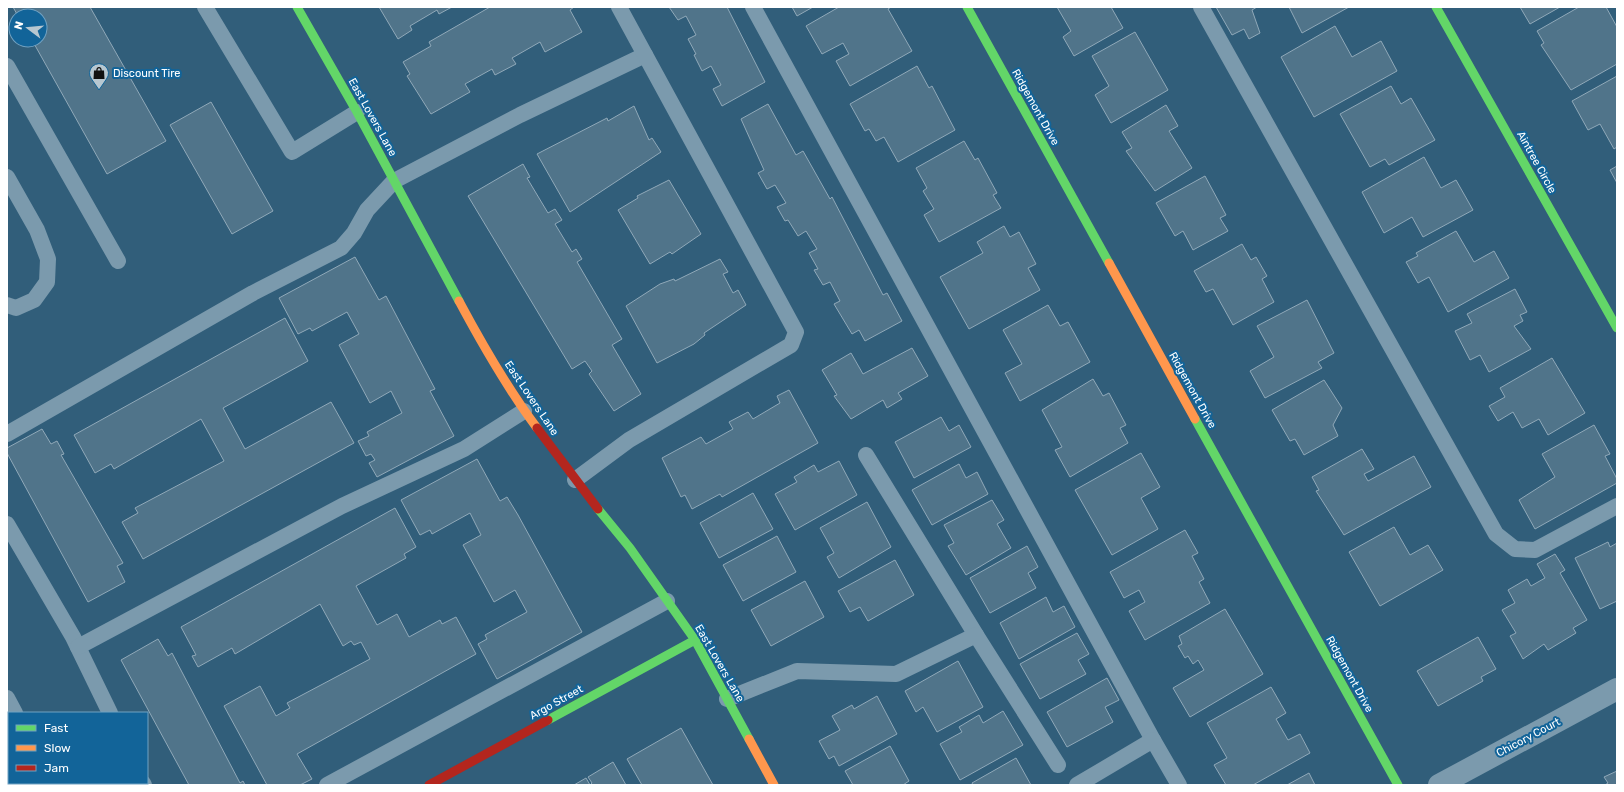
<svg xmlns="http://www.w3.org/2000/svg" width="1624" height="792" viewBox="0 0 1624 792" font-family="Rubik,sans-serif">
<style>
.building{fill:#50748a;stroke:#90a9b9}
.lines{fill:none;stroke-linecap:round;stroke-linejoin:round}
.lane{stroke:#7b9aad;stroke-width:16}
.street{stroke:#7b9aad;stroke-width:22}
.fast{stroke:#63d668;stroke-width:9}
.slow{stroke:#ff974d;stroke-width:9}
.jam{stroke:#b3261e;stroke-width:9}
.labels{text-anchor:middle;stroke-width:4;stroke-linejoin:round;paint-order:stroke}
.poi-label{font-size:11px;fill:#fff;stroke:#126499;text-anchor:start}
.street-label{font-size:11px;fill:#fff;stroke:#126499}
</style>
<rect width="100%" height="100%" fill="#315e7a"/>
<g class="building">
<polygon points="13,7 90,7 166,141 107,174 32,40 40,40 40,16 18,16"/>
<polygon points="379,7 452,7 439,14 437,10 410,26 412,30 398,39"/>
<polygon points="490,7 574,7 570,10 582,32 545,52 540,42 512,58 516,64 495,75 492,69 465,84 470,92 431,114 407,76 410,74 403,62 431,46 429,42"/>
<polygon points="669,7 727,7 765,82 722,106 713,89 721,85 711,66 702,71 694,55 696,54 688,39 696,35 686,16 678,20"/>
<polygon points="792,7 813,7 797,16"/>
<polygon points="839,7 891,7 888,9 912,51 850,86 836,61 849,54 843,43 822,54 806,26"/>
<polygon points="1057,7 1111,7 1123,28 1074,56 1063,37 1071,31"/>
<polygon points="1216,7 1257,7 1252,10 1260,33 1249,39 1244,29 1232,35"/>
<polygon points="1289,7 1349,7 1302,33"/>
<polygon points="1520,7 1560,7 1530,24"/>
<polygon points="1579,7 1606,7 1617,27 1617,64 1571,90 1541,45 1544,43 1537,31"/>
<polygon points="1335,26 1352,57 1381,41 1397,71 1314,117 1281,57"/>
<polygon points="1135,32 1168,90 1111,123 1095,95 1109,86 1092,56"/>
<polygon points="917,66 929,88 932,86 955,130 898,162 884,137 876,141 869,129 865,131 850,104"/>
<polygon points="1617,76 1617,147 1614,149 1600,124 1588,130 1572,101"/>
<polygon points="1391,86 1401,104 1411,98 1435,140 1389,165 1385,159 1370,167 1340,114"/>
<polygon points="211,102 273,211 232,234 170,125"/>
<polygon points="768,104 796,155 803,151 830,199 832,197 883,295 887,293 902,321 865,341 859,330 852,334 834,304 840,301 830,282 823,285 814,270 818,269 809,253 817,249 806,231 798,236 788,220 785,221 777,207 786,203 775,185 767,189 758,173 764,170 741,119"/>
<polygon points="1166,105 1178,126 1169,131 1192,168 1155,191 1126,151 1132,148 1122,132"/>
<polygon points="634,106 649,140 652,138 661,152 570,212 537,154 607,118 608,121"/>
<polygon points="964,141 975,160 978,158 997,193 993,195 1001,208 939,242 924,215 934,209 923,191 927,188 916,168"/>
<polygon points="1424,157 1441,188 1456,180 1473,210 1423,237 1412,217 1384,233 1362,192"/>
<polygon points="523,164 530,177 527,178 548,213 555,209 562,220 555,224 572,252 576,249 582,259 577,262 622,339 612,345 641,394 614,411 589,374 592,371 585,361 572,369 468,196"/>
<polygon points="1617,166 1617,183 1610,170"/>
<polygon points="1205,176 1226,215 1220,218 1228,231 1193,250 1183,231 1175,236 1156,203"/>
<polygon points="669,180 701,234 672,254 670,252 650,264 618,210 638,198 637,196"/>
<polygon points="1004,226 1010,237 1019,232 1036,264 1028,268 1040,290 969,329 940,277 983,253 977,242"/>
<polygon points="1456,231 1474,262 1494,251 1509,278 1448,312 1429,277 1418,283 1406,262 1418,256 1416,253"/>
<polygon points="1242,244 1251,260 1256,257 1267,276 1262,279 1274,302 1233,325 1213,289 1206,292 1194,271"/>
<polygon points="355,257 379,300 386,296 435,389 430,391 454,436 377,477 369,463 375,460 371,454 366,456 358,441 369,436 367,432 402,413 391,391 370,403 339,345 359,334 347,312 312,331 310,328 298,334 279,298"/>
<polygon points="720,259 728,272 723,274 733,293 738,290 746,305 704,333 705,335 694,344 657,363 626,306 660,284 674,279 675,281"/>
<polygon points="1515,289 1527,312 1520,315 1523,321 1514,326 1531,349 1489,372 1480,355 1470,360 1455,331 1472,323 1467,314"/>
<polygon points="1307,300 1334,353 1318,362 1322,368 1265,398 1250,371 1274,357 1257,326"/>
<polygon points="1048,305 1060,326 1068,322 1090,362 1020,401 1005,373 1022,364 1003,330"/>
<polygon points="285,318 308,361 223,408 245,449 331,402 354,443 143,559 122,522 138,513 135,508 224,461 201,419 114,469 111,464 95,473 74,435"/>
<polygon points="912,348 928,376 898,393 902,399 887,408 883,400 851,419 834,396 837,395 822,370 851,353 863,374"/>
<polygon points="1552,358 1585,413 1548,435 1539,419 1522,428 1513,412 1498,421 1489,406 1505,397 1500,388"/>
<polygon points="1093,379 1103,396 1109,393 1126,425 1120,428 1128,443 1070,477 1055,450 1062,447 1042,410"/>
<polygon points="1324,380 1342,408 1333,425 1338,436 1304,455 1295,439 1290,441 1272,410"/>
<polygon points="789,390 818,443 722,497 720,494 692,509 685,495 681,497 662,458 701,437 706,444 733,429 729,422 748,412 753,419 780,403 777,396"/>
<polygon points="941,417 949,431 959,425 971,447 914,478 895,442"/>
<polygon points="1594,425 1610,454 1605,456 1617,479 1617,483 1535,529 1519,500 1555,477 1542,454"/>
<polygon points="42,429 51,444 57,441 64,454 61,455 123,563 117,566 125,582 88,602 7,453 7,448"/>
<polygon points="1362,449 1374,469 1364,474 1368,481 1414,456 1431,487 1344,535 1316,491 1319,490 1312,477"/>
<polygon points="1141,453 1160,487 1141,498 1158,529 1112,555 1075,490"/>
<polygon points="477,459 500,501 507,497 518,515 582,632 497,679 478,644 487,639 485,635 527,612 515,590 494,602 463,545 481,535 470,513 432,534 430,530 420,535 401,500"/>
<polygon points="839,461 857,495 795,530 775,494 797,482 794,477 814,465 818,472"/>
<polygon points="959,464 966,478 977,472 988,494 932,525 912,490"/>
<polygon points="753,493 773,529 719,558 700,523"/>
<polygon points="992,500 1004,520 997,524 1011,548 966,575 948,546 954,543 944,525"/>
<polygon points="867,502 891,547 839,578 827,557 834,553 820,528"/>
<polygon points="395,508 416,547 404,554 406,558 356,586 377,625 397,614 409,637 440,620 442,624 456,617 476,654 297,754 312,779 300,785 267,785 224,706 260,686 276,716 290,708 287,703 370,659 361,642 354,645 351,641 343,646 320,604 235,654 232,648 198,667 192,656 196,655 181,627"/>
<polygon points="1394,527 1410,555 1428,545 1443,570 1380,606 1349,552"/>
<polygon points="1185,530 1198,553 1192,556 1204,579 1199,582 1210,603 1145,640 1129,611 1145,602 1139,590 1124,598 1110,572"/>
<polygon points="777,536 796,572 743,601 723,565"/>
<polygon points="1608,542 1610,547 1617,543 1617,601 1600,609 1575,558"/>
<polygon points="1027,546 1038,567 1028,573 1036,588 990,613 970,578"/>
<polygon points="1555,554 1565,570 1560,573 1587,620 1573,628 1576,633 1548,650 1544,644 1523,659 1510,636 1516,633 1502,610 1515,603 1508,590 1527,579 1531,586 1545,578 1537,564"/>
<polygon points="895,560 914,595 868,621 860,607 850,612 838,591"/>
<polygon points="805,581 824,617 771,646 751,610"/>
<polygon points="1046,597 1053,612 1064,606 1075,627 1019,659 1000,623"/>
<polygon points="1225,609 1263,674 1190,717 1173,688 1204,670 1198,660 1193,664 1188,656 1185,658 1178,646 1182,644 1179,636"/>
<polygon points="1077,633 1089,654 1078,660 1086,674 1040,699 1020,664"/>
<polygon points="1478,637 1496,669 1481,677 1483,681 1438,706 1417,671"/>
<polygon points="158,639 168,656 172,653 240,783 243,781 245,785 189,785 121,660"/>
<polygon points="958,661 983,707 937,732 923,707 916,712 905,691"/>
<polygon points="1107,678 1119,700 1105,707 1113,722 1067,747 1047,712"/>
<polygon points="1271,687 1286,713 1276,719 1288,740 1300,734 1310,753 1253,785 1226,785 1214,765 1227,758 1207,723"/>
<polygon points="877,696 897,734 839,766 834,756 829,759 819,741 840,730 832,716 852,705 854,709"/>
<polygon points="1003,711 1023,745 960,780 940,744 962,732 959,727 979,715 983,723"/>
<polygon points="681,728 713,785 642,785 627,759"/>
<polygon points="890,746 909,781 903,785 853,785 845,771"/>
<polygon points="1016,758 1031,785 973,785 972,783"/>
<polygon points="613,762 626,785 590,785 592,783 588,777"/>
<polygon points="1617,771 1617,785 1605,785 1608,783 1604,777"/>
<polygon points="1309,773 1315,785 1287,785"/>
<polygon points="586,778 590,785 574,785"/>
</g>
<g class="lines">
<g class="lane">
<polyline points="205,7 292,152 357,112"/>
<polyline points="753,7 1153,740"/>
<polyline points="1201,7 1496,534 1515,549 1535,550 1617,506"/>
<polyline points="7,66 118,261"/>
<polyline points="7,177 37,230 48,259 47,282 34,300 16,308 7,305"/>
<polyline points="7,434 253,293 341,248 354,233 367,210 394,181 520,115 645,55"/>
<polyline points="866,455 976,635"/>
<polyline points="575,480 629,440 791,345 796,332 619,7"/>
<polyline points="7,524 73,637 110,713"/>
<polyline points="78,647 342,506 464,449 524,411"/>
<polyline points="7,698 15,713"/>
<polyline points="727,699 797,671 896,674 976,635 1058,765"/>
<polyline points="55,783 57,785"/>
<polyline points="143,783 144,785"/>
<polyline points="327,785 667,601"/>
<polyline points="1077,785 1153,740 1179,785"/>
</g>
<polyline class="street" points="1439,785 1617,689"/>
<g class="fast">
<polyline points="297,7 357,112 459,301"/>
<polyline points="967,7 1109,263"/>
<polyline points="1436,7 1617,328"/>
<polyline points="1195,419 1398,785"/>
<polyline points="598,509 630,548 695,640 749,739"/>
<polyline points="548,720 695,640"/>
</g>
<g class="slow">
<polyline points="1109,263 1195,419"/>
<path d="M459,301C482,344 507,388 537,428"/>
<polyline points="749,739 774,785"/>
</g>
<g class="jam">
<polyline points="537,428 598,509"/>
<polyline points="429,785 548,720"/>
</g>
</g>
<defs>
<symbol id="shop-pin" viewBox="-11 -11 22 30"><path d="M0 17L-7.5 6A9.5 9.5 0 1 1 7.5 6Z" fill="#b7c7d0" stroke="#126499"/><path d="M-5-2.5h2.3a2.7 3.5 0 0 1 5.4 0H5L5.5 6h-11ZM-1.5-2.5h3a1.5 2.3 0 0 0-3 0Z" fill="#111"/></symbol>
</defs>
<g fill-rule="evenodd">
<use href="#shop-pin" x="88" y="62" width="22" height="30"/>
</g>
<g class="labels">
<g class="poi-label">
<text x="113" y="77">Discount Tire</text>
</g>
<g class="street-label">
<text transform="translate(1036 107) rotate(61)" y="4">Ridgemont Drive</text>
<text transform="translate(373 117) rotate(61)" y="4">East Lovers Lane</text>
<text transform="translate(1537 162) rotate(61)" y="4">Aintree Circle</text>
<text transform="translate(1193 390) rotate(61)" y="4">Ridgemont Drive</text>
<text transform="translate(532 398) rotate(56)" y="4">East Lovers Lane</text>
<text transform="translate(720 663) rotate(60)" y="4">East Lovers Lane</text>
<text transform="translate(1350 674) rotate(61)" y="4">Ridgemont Drive</text>
<text transform="translate(556 702) rotate(-29)" y="4">Argo Street</text>
<text transform="translate(1528 737) rotate(-28)" y="4">Chicory Court</text>
</g>
</g>
<rect width="1624" height="792" fill="none" stroke="#ffffff" stroke-width="16"/>
<rect x="8" y="712" width="140" height="72" fill="#126499" stroke="#71a2c2"/>
<rect x="16" y="725" width="20" height="6" fill="#63d668" stroke="#71a2c2"/>
<text x="44" y="732" font-size="12" fill="#ffffff">Fast</text>
<rect x="16" y="745" width="20" height="6" fill="#ff974d" stroke="#71a2c2"/>
<text x="44" y="752" font-size="12" fill="#ffffff">Slow</text>
<rect x="16" y="765" width="20" height="6" fill="#b3261e" stroke="#71a2c2"/>
<text x="44" y="772" font-size="12" fill="#ffffff">Jam</text>
<g transform="translate(28 28) rotate(286)"><circle r="19" fill="#126499" stroke="#71a2c2"/>
<path d="M0-3L7 15L0 10L-7 15Z" fill="#b7c7d0"/>
<text y="-6" font-size="11" font-weight="bold" text-anchor="middle" fill="#ffffff">N</text>
</g>
</svg>
